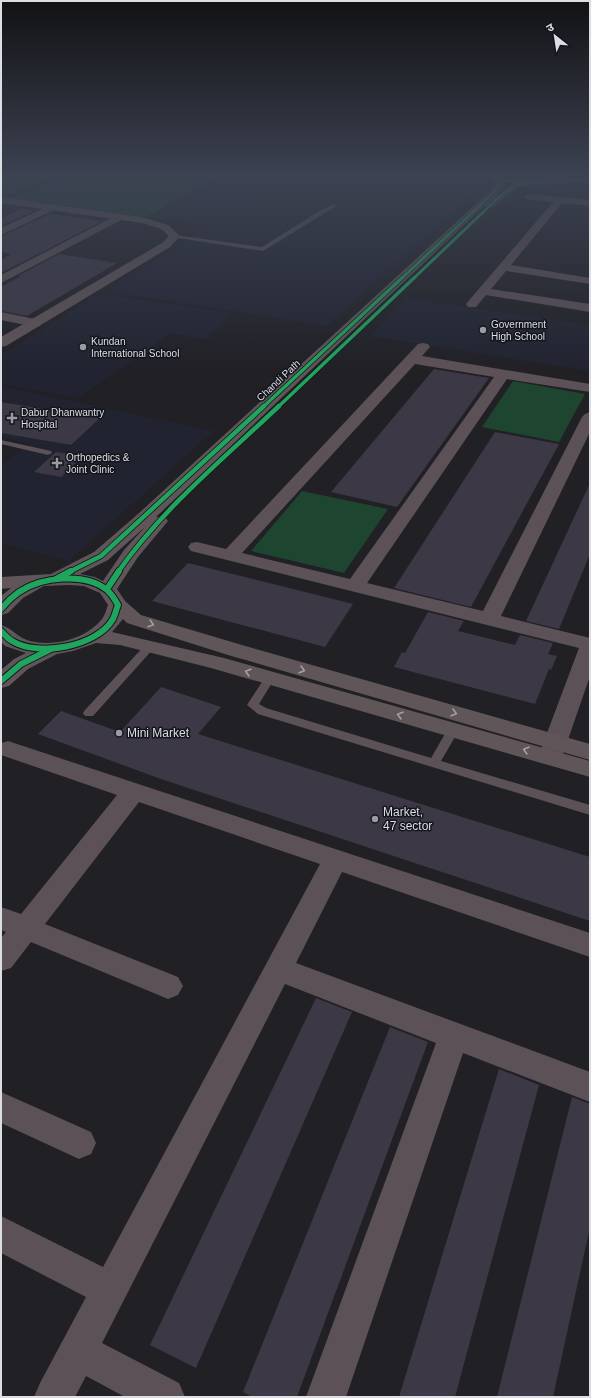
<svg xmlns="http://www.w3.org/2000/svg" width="591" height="1398" viewBox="0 0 591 1398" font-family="Helvetica,'Noto Sans Devanagari',sans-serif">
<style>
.built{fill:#212330}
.green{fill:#1e452f}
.building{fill:#3c3846}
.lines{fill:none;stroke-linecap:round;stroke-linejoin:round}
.lane{fill:#5c5156;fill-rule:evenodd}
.street{fill:#5c5156;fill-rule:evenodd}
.secondary{fill:#605558;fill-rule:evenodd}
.cycleway-far3-casing{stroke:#14161e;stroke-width:4}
.cycleway-far2-casing{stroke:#14161e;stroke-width:5}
.cycleway-far1-casing{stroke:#14161e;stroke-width:6}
.cycleway-casing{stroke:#14161e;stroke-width:8}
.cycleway-far3{stroke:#20a55d;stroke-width:3}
.cycleway-far2{stroke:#20a55d;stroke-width:3.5}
.cycleway-far1{stroke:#20a55d;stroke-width:4.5}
.cycleway{stroke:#20a55d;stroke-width:6}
.oneway{stroke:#a5a0a5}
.poi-dot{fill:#9b9ca1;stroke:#14161e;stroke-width:1.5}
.labels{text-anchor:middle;stroke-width:3;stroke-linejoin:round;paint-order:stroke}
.far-poi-label{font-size:10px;fill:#dddee4;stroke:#14161e;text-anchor:start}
.far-street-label{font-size:10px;fill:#dddee4;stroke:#14161e}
.poi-label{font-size:12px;fill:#dddee4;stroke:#14161e;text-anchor:start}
</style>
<rect width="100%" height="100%" fill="#202025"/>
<g class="built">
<polygon points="225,176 465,176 484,186 327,326 107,291 213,226 150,217"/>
<polygon points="99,294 233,313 206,339 171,333 78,398 1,384 1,355"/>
<polygon points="407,298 590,325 590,371 370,336"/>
<polygon points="1,386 214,431 68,561 1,543 1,464 30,444 1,437"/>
</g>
<g class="green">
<polygon points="1,176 54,176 5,197 1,196"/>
<polygon points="62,176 221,176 146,217 12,198"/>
<polygon points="513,381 585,394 559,442 482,427"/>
<polygon points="302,491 388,509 344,573 251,551"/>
</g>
<g class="building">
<polygon points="21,209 34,211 1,226 1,218"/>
<polygon points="50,214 103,221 1,273 1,260 12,254 1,252 1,236"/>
<polygon points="59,254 117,263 27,316 1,311 1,287 21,276 18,276"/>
<polygon points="434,369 489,378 397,507 331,492"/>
<polygon points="1,402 100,418 71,445 1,433"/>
<polygon points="495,432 559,444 471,607 394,588"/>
<polygon points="56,452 83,456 61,477 34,472"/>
<polygon points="590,483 590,554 559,629 526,621"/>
<polygon points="188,563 301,591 353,604 325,647 152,601"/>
<polygon points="428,612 464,621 458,631 515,645 520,635 553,643 548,654 557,656 551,670 549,669 535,704 394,667 402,652 405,653"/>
<polygon points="161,687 221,707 198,734 590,857 590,921 161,779 38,734 61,711 120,732"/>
<polygon points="316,998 352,1012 196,1368 150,1345"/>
<polygon points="390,1027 428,1042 297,1397 252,1397 243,1392"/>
<polygon points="499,1069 539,1085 455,1397 399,1397"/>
<polygon points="572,1097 590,1104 590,1227 553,1397 497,1397"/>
</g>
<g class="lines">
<g class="lane">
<polygon points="334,204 338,205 263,251 172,237 175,235 262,247 321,210"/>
<polygon points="1,440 51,451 52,453 48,455 1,444"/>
<polygon points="150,643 154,644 155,646 154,648 93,716 85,716 83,713 85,710 146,644"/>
<polygon points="270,675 275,678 259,704 266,708 431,758 449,727 457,727 459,730 441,761 590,805 590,815 258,714 247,705 266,676"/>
</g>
<g class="street">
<polygon points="529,194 590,200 590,206 562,203 511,265 590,278 590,284 506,271 491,289 590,304 590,312 486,295 476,307 468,307 466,304 553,202 526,199 524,197"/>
<polygon points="53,204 58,207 56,209 1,235 1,228"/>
<polygon points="119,214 123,215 124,217 123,219 1,283 1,275"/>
<polygon points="1,312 40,320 42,323 40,326 36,327 1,320"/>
<path d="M423,343L428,344L430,347L422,356L590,384V392L507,379L367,583L483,611L582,417L585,414L590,412V432L501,616L590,638V676L562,757L558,763L550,765L542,763L538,757L579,648L191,551L188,547L191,543L197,542L226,549L418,344ZM415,364L494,377L350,579L242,553Z"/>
<polygon points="8,741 590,933 590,957 342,872 296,963 590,1072 590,1102 463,1053 346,1397 306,1397 436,1043 285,984 102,1343 179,1383 185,1397 125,1397 86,1376 75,1397 34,1397 40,1383 86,1297 1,1253 1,1216 103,1267 320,864 139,802 45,924 178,977 183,986 178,995 168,999 31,942 11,968 1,971 1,938 6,932 1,930 1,907 21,914 117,795 1,755 1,743"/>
<polygon points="1,1092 91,1132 96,1143 91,1154 79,1159 1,1123"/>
</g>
<g class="secondary">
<path d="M496,176L499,177L504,186L495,197L512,184L507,183L505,181L510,178L543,180L554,176L590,177V183C572,182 560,183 543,185C534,187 524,184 516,189C508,194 501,201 493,207L490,208L485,205L156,517H165L168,521L138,557L117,589L125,601L141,615L242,645L590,744V760L228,655L127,623L123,619L112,632L224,658L590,761V777L211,668L120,645L96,643L73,651L57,654L28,669L9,686L1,688V670L14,659L26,653L5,646L1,642V625C12,628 18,638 30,641C54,647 86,639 102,619C105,615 106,610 108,605L100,593L84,586L69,585L44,586L23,598L8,613L1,615V596L11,588L1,589V577L51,574L94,552L138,514L488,193L494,186L491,179ZM145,527L124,550L103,581L95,577L80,574L108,560Z"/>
<polygon points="1,197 142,217 168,225 180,236 170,247 6,346 1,347 1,337 162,243 169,236 161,229 142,223 1,203"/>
</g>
<defs>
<g id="cycleway-far3">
<path d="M488,176C511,184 539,187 561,176"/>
<polyline points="402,278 491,195 499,186 496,179"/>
<polyline points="414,278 500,196 513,187 524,183"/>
</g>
<g id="cycleway-far2">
<polyline points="263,407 403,277"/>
<polyline points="278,407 415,277"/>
</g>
<g id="cycleway-far1">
<polyline points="69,572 101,556 264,406"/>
<path d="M118,572C162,509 223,459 279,406"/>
</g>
<g id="cycleway">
<polyline points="56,579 71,571"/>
<polyline points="107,589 119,571"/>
<path d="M1,609C6,603 12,597 19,592C41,577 85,572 107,590C112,594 115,600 118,605C116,610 115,615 113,619C97,647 38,657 12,641C8,639 4,634 1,631"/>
<polyline points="1,681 21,664 51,649"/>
</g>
</defs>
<use href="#cycleway-far3" class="cycleway-far3-casing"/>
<use href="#cycleway-far2" class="cycleway-far2-casing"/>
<use href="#cycleway-far1" class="cycleway-far1-casing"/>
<use href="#cycleway" class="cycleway-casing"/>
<use href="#cycleway-far3" class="cycleway-far3"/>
<use href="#cycleway-far2" class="cycleway-far2"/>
<use href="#cycleway-far1" class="cycleway-far1"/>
<use href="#cycleway" class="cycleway"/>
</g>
<defs><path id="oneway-chevron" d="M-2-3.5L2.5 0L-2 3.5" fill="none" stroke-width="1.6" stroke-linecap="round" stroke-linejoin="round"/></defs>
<g class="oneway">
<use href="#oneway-chevron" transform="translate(151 624) rotate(17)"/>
<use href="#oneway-chevron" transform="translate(302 670) rotate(16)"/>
<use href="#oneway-chevron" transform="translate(248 672) rotate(-164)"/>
<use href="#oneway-chevron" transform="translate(454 713) rotate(16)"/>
<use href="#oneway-chevron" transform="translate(400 715) rotate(-164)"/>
<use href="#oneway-chevron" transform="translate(526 750) rotate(-164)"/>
</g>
<linearGradient id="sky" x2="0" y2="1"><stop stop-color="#121214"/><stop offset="0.47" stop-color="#3c4251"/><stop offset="1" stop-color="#3c4251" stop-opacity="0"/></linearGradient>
<rect width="591" height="372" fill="url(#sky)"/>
<g class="poi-dot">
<circle cx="483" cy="330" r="4"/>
<circle cx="83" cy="347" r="4"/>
<path d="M10 412h4v4h4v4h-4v4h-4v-4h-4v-4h4z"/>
<path d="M55 457h4v4h4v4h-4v4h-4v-4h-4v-4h4z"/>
<circle cx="119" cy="733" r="4"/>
<circle cx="375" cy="819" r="4"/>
</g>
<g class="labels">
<g class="far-poi-label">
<text x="491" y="328">Government<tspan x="491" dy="12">High School</tspan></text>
<text x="91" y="345">Kundan<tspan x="91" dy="12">International School</tspan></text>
<text x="21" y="416">Dabur Dhanwantry<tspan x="21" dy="12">Hospital</tspan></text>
<text x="66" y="461">Orthopedics &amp;<tspan x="66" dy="12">Joint Clinic</tspan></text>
</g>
<g class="far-street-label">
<text transform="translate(278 380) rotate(-43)" y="4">Chandi Path</text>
</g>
<g class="poi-label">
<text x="127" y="737">Mini Market</text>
<text x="383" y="816">Market,<tspan x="383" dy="14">47 sector</tspan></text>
</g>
</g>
<rect width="591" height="1398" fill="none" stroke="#dddee4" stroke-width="4"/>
<g transform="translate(555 36) rotate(330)" stroke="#14161e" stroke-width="3" paint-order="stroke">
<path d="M0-3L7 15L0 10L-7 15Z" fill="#dddee4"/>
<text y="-6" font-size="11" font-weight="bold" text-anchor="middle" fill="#dddee4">उ</text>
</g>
</svg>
